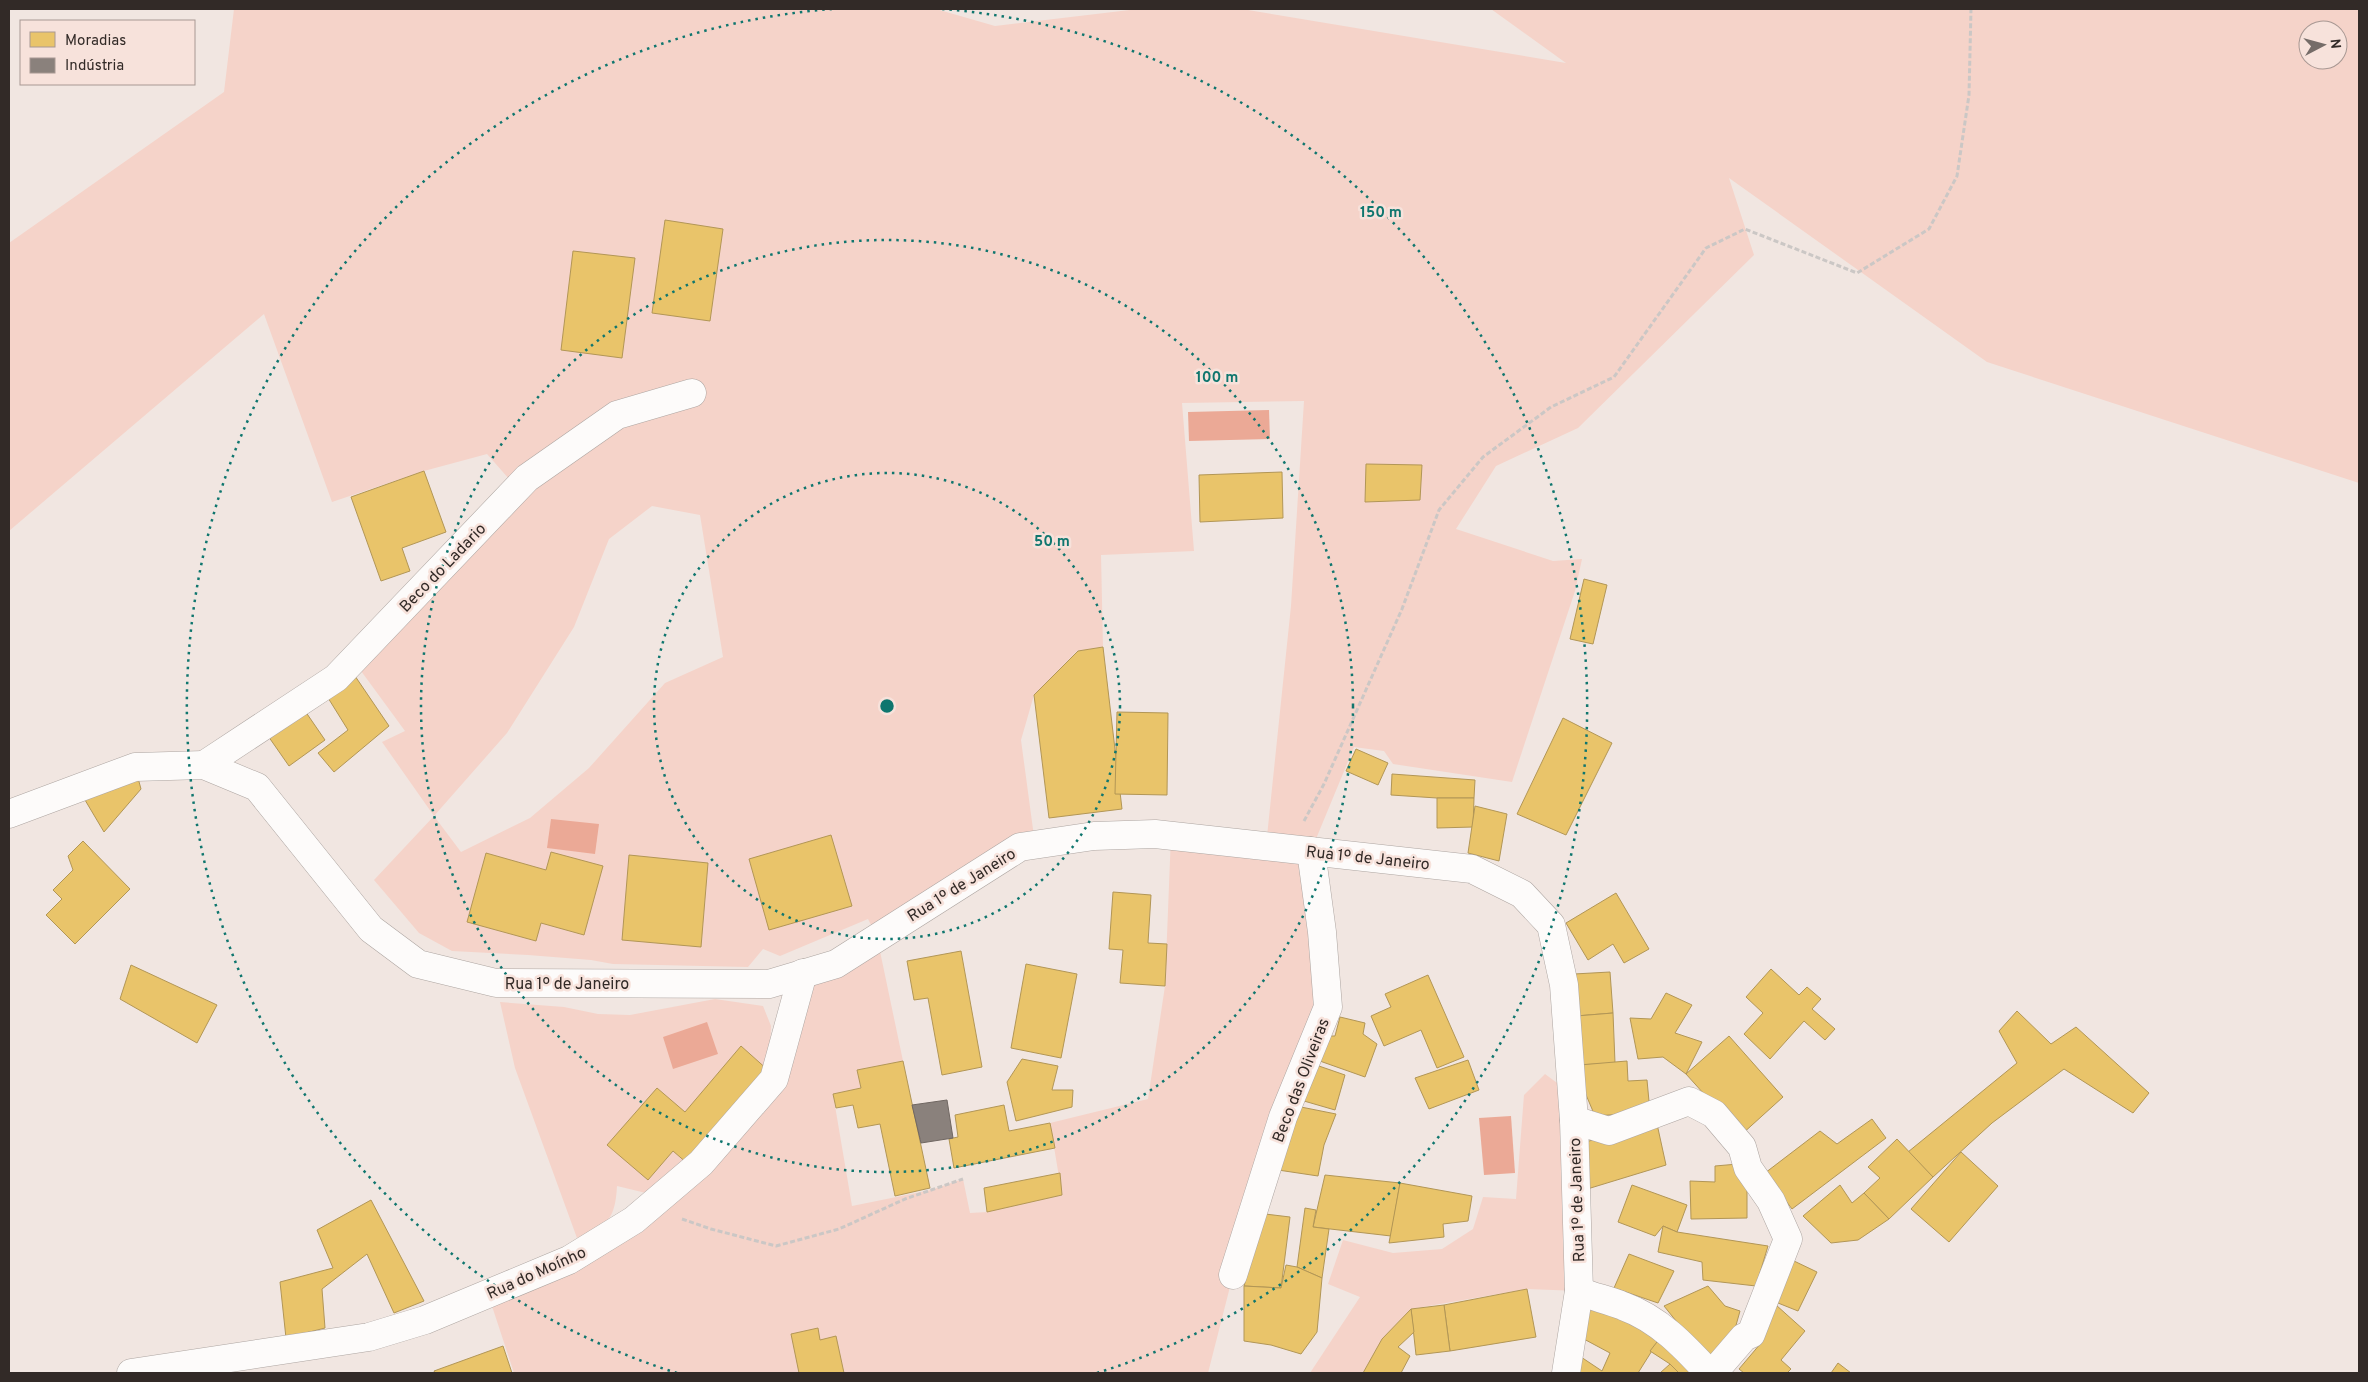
<svg xmlns="http://www.w3.org/2000/svg" width="2368" height="1382" viewBox="0 0 2368 1382" font-family="Overpass,sans-serif">
<style>
.green{fill:#f5d3c9;fill-rule:evenodd}
.water{fill:#eba996}
.homes{fill:#e9c46a;stroke:#b29656}
.industry{fill:#8a817c;stroke:#706762}
.lines{fill:none;stroke-linecap:round;stroke-linejoin:round}
.street-casing{stroke:#ada5a1;stroke-width:29}
.path{stroke:#cbc7c5;stroke-width:3;stroke-dasharray:5 2.5;stroke-linecap:butt}
.street{stroke:#fdfbfa;stroke-width:28}
.ring{fill:none;stroke:#0f766e;stroke-width:2.5;stroke-dasharray:2.5 5}
.labels{text-anchor:middle;stroke-width:5;stroke-linejoin:round;paint-order:stroke}
.street-label{font-size:16px;fill:#322a27;stroke:#f7e2db}
.centre{fill:#0f766e;stroke:#f7e2db;stroke-width:2.5}
.ring-label{font-size:15px;text-anchor:middle;font-weight:bold;fill:#0f766e;stroke:#f7e2db;stroke-width:5;stroke-linejoin:round;paint-order:stroke}
</style>
<rect width="100%" height="100%" fill="#f1e6e1"/>
<g class="green">
<path d="M234,9H936L995,26L1138,9H1242L1566,63L1491,9H2359V483L1987,362L1729,178L1754,255L1578,428L1496,466L1456,529L1553,561L1582,559L1575,591L1512,782L1393,764L1384,751L1354,747L1311,851L1328,1007L1233,1275L1208,1373H514L488,1294L577,1255L774,1079L803,973L877,937L868,919L780,956L763,949L748,967L613,964L591,960L528,955L452,951L419,933L374,880L434,816L382,742L405,731L353,660L517,488L487,454L424,471L332,502L264,314L9,531V243L224,92ZM2308,30H2338V60H2308ZM1304,401L1291,606L1266,846L1171,835L1165,986L1148,1099L1050,1123L1062,1195L987,1212L970,1213L963,1179L931,1190L852,1206L833,1094L861,1088L857,1070L903,1061L877,937L1035,844L1021,740L1034,695L1077,651L1103,647L1101,555L1194,551L1182,403ZM652,506L700,515L723,657L665,683L589,768L530,818L461,852L434,816L507,733L574,627L609,539Z"/>
<path d="M715,999L763,1006L771,1026L769,1071L688,1164L646,1193L617,1186C615,1221 607,1225 577,1238L515,1068L500,1002L564,1007L598,1014L630,1015Z"/>
<polygon points="1545,1074 1572,1094 1579,1291 1527,1289 1411,1309 1382,1339 1363,1373 1310,1373 1360,1297 1328,1284 1343,1240 1393,1253 1442,1249 1473,1229 1483,1197 1516,1199 1524,1095"/>
</g>
<g class="water">
<polygon points="1269,410 1270,439 1189,441 1188,412"/>
<polygon points="551,819 599,824 595,854 547,848"/>
<polygon points="707,1022 718,1054 673,1069 663,1037"/>
<polygon points="1511,1116 1515,1173 1484,1175 1479,1118"/>
</g>
<g class="homes">
<polygon points="665,220 723,229 710,321 652,313"/>
<polygon points="573,251 635,258 622,358 561,350"/>
<polygon points="1366,464 1422,465 1420,500 1365,502"/>
<polygon points="424,471 446,532 402,548 410,571 381,581 351,497"/>
<polygon points="1282,472 1283,518 1200,522 1199,475"/>
<polygon points="1584,579 1607,585 1593,644 1570,639"/>
<polygon points="1103,647 1122,809 1049,818 1034,695 1078,651"/>
<polygon points="355,676 389,726 334,772 318,753 348,730 325,693"/>
<polygon points="303,708 325,740 289,766 266,733"/>
<polygon points="1117,712 1168,713 1167,795 1115,794"/>
<polygon points="1563,718 1612,743 1566,835 1517,814"/>
<polygon points="1356,749 1388,763 1378,785 1346,771"/>
<polygon points="1392,774 1475,780 1474,798 1437,798 1391,795"/>
<polygon points="138,778 141,789 104,832 85,800"/>
<polygon points="1437,798 1474,798 1473,827 1437,828"/>
<polygon points="1475,806 1507,814 1499,861 1468,853"/>
<polygon points="831,835 852,906 769,930 749,859"/>
<polygon points="83,841 130,889 75,944 46,915 62,899 53,890 73,870 68,856"/>
<polygon points="551,852 603,866 584,935 541,923 536,941 467,922 486,853 546,870"/>
<polygon points="629,855 708,863 701,947 622,940"/>
<polygon points="1113,892 1151,895 1148,943 1167,944 1165,986 1120,983 1123,950 1109,949"/>
<polygon points="1616,893 1649,949 1624,963 1613,944 1588,960 1566,923"/>
<polygon points="961,951 982,1067 942,1075 928,998 914,1000 907,961"/>
<polygon points="1026,964 1077,974 1061,1058 1011,1048"/>
<polygon points="131,965 217,1005 197,1043 120,999"/>
<polygon points="1771,969 1799,995 1807,987 1821,999 1812,1009 1835,1029 1825,1040 1804,1021 1770,1059 1744,1034 1763,1013 1746,997"/>
<polygon points="1610,972 1613,1013 1576,1016 1574,974"/>
<polygon points="1428,975 1464,1057 1437,1068 1421,1030 1384,1046 1371,1016 1391,1007 1385,994"/>
<polygon points="1666,993 1692,1005 1675,1033 1702,1042 1686,1074 1663,1057 1638,1059 1630,1018 1651,1019"/>
<polygon points="2017,1011 2051,1044 2076,1027 2149,1093 2133,1113 2064,1069 1992,1123 1933,1177 1908,1152 2017,1063 1999,1031"/>
<polygon points="1613,1013 1615,1063 1579,1065 1576,1016"/>
<polygon points="1340,1017 1365,1023 1363,1034 1377,1044 1365,1077 1317,1060 1326,1036 1335,1036"/>
<polygon points="1729,1036 1783,1097 1741,1135 1686,1074"/>
<polygon points="741,1046 769,1071 688,1164 673,1151 648,1180 607,1145 657,1088 685,1112"/>
<polygon points="1022,1059 1058,1066 1052,1090 1073,1090 1072,1107 1016,1121 1007,1082"/>
<polygon points="1468,1060 1479,1090 1429,1109 1415,1078"/>
<polygon points="903,1061 930,1188 895,1196 880,1124 858,1128 853,1105 836,1108 833,1094 861,1088 857,1070"/>
<polygon points="1627,1061 1628,1081 1647,1080 1650,1112 1595,1116 1581,1083 1579,1065"/>
<polygon points="1316,1065 1345,1075 1335,1110 1304,1101"/>
<polygon points="1004,1105 1009,1131 1050,1123 1055,1148 954,1168 949,1139 958,1137 955,1115"/>
<polygon points="1301,1107 1336,1114 1324,1145 1318,1176 1278,1170"/>
<polygon points="1872,1119 1886,1138 1792,1209 1765,1173 1820,1131 1837,1144"/>
<polygon points="1657,1124 1666,1165 1584,1190 1585,1142"/>
<polygon points="1897,1139 1933,1177 1889,1219 1864,1193 1880,1178 1868,1167"/>
<polygon points="1961,1152 1998,1186 1949,1242 1911,1209"/>
<polygon points="1738,1164 1747,1182 1747,1218 1691,1219 1690,1181 1715,1182 1715,1166"/>
<polygon points="1060,1173 1062,1195 987,1212 984,1188"/>
<polygon points="1325,1175 1400,1183 1391,1236 1313,1227"/>
<polygon points="1400,1183 1472,1196 1468,1221 1443,1224 1444,1237 1389,1243"/>
<polygon points="1632,1185 1687,1205 1677,1232 1663,1226 1655,1236 1618,1222"/>
<polygon points="1840,1185 1852,1203 1864,1193 1889,1219 1858,1240 1831,1243 1803,1216"/>
<polygon points="371,1200 424,1301 394,1313 367,1254 322,1289 325,1328 286,1338 280,1282 333,1268 317,1230"/>
<polygon points="1305,1208 1316,1210 1313,1227 1329,1229 1322,1278 1297,1267"/>
<polygon points="1265,1214 1290,1217 1281,1288 1244,1286"/>
<polygon points="1663,1226 1677,1232 1768,1246 1756,1286 1703,1280 1702,1262 1658,1252"/>
<polygon points="1629,1254 1674,1271 1658,1303 1614,1288"/>
<polygon points="1794,1261 1817,1272 1798,1311 1773,1301"/>
<polygon points="1286,1265 1297,1267 1322,1278 1317,1332 1301,1354 1271,1345 1244,1341 1244,1286 1281,1288"/>
<polygon points="1708,1286 1725,1306 1740,1311 1733,1336 1714,1359 1693,1342 1664,1306"/>
<polygon points="1527,1289 1536,1337 1450,1351 1444,1305"/>
<polygon points="1444,1305 1450,1351 1416,1355 1411,1309"/>
<polygon points="1776,1305 1805,1331 1781,1360 1791,1369 1787,1373 1744,1373 1739,1369 1761,1343"/>
<polygon points="1411,1309 1414,1332 1398,1347 1410,1356 1401,1373 1363,1373 1382,1339"/>
<polygon points="1590,1309 1633,1320 1660,1338 1638,1373 1576,1373 1581,1357 1602,1371 1610,1353 1582,1338"/>
<polygon points="818,1328 820,1340 836,1336 844,1373 799,1373 791,1334"/>
<polygon points="1660,1338 1694,1373 1679,1373 1670,1364 1650,1351"/>
<polygon points="503,1346 512,1373 435,1373 434,1371"/>
<polygon points="1838,1363 1851,1373 1831,1373"/>
<polygon points="1670,1364 1679,1373 1660,1373"/>
</g>
<polygon class="industry" points="947,1100 953,1138 921,1143 912,1105"/>
<g class="lines">
<defs>
<g id="street">
<polyline points="204,765 336,678 527,478 617,415 692,393"/>
<polyline points="9,814 135,767 204,765 257,787 371,929 418,964 496,983 769,984 836,964 1020,847 1094,836 1155,834 1472,869 1522,894 1551,925 1564,985 1574,1120 1579,1291 1566,1373"/>
<polyline points="1574,1120 1609,1131 1689,1101 1714,1114 1742,1147 1748,1168 1771,1201 1788,1239 1751,1334 1744,1337 1713,1373"/>
<polyline points="1233,1275 1283,1117 1328,1007 1322,932 1311,851"/>
<path d="M1579,1291C1593,1297 1609,1300 1623,1306C1659,1319 1684,1346 1709,1373"/>
<polyline points="131,1373 369,1337 425,1320 569,1260 634,1220 701,1163 774,1079 803,973"/>
</g>
</defs>
<use href="#street" class="street-casing"/>
<g class="path">
<polyline points="1304,821 1324,784 1402,609 1439,510 1483,457 1551,407 1614,377 1706,248 1745,229 1857,273 1929,229 1957,176 1969,95 1971,9"/>
<polyline points="682,1219 711,1229 776,1246 839,1229 905,1199 963,1179"/>
</g>
<use href="#street" class="street"/>
</g>
<g class="ring">
<circle cx="887" cy="706" r="233"/>
<circle cx="887" cy="706" r="466"/>
<path d="M677 1373A699 699 0 0 1 832 9M942 9A699 699 0 0 1 1097 1373"/>
</g>
<g class="labels">
<g class="street-label">
<text transform="translate(442 567) rotate(-46)" y="6">Beco do Ladario</text>
<text transform="translate(1368 857) rotate(6)" y="6">Rua 1º de Janeiro</text>
<text transform="translate(961 884) rotate(-32)" y="6">Rua 1º de Janeiro</text>
<text x="567" y="989">Rua 1º de Janeiro</text>
<text transform="translate(1300 1080) rotate(-69)" y="6">Beco das Oliveiras</text>
<text transform="translate(1576 1200) rotate(-92)" y="6">Rua 1º de Janeiro</text>
<text transform="translate(536 1272) rotate(-24)" y="6">Rua do Moínho</text>
</g>
</g>
<circle cx="887" cy="706" r="8" class="centre"/>
<g class="ring-label">
<text x="1381" y="217">150 m</text>
<text x="1217" y="382">100 m</text>
<text x="1052" y="546">50 m</text>
</g>
<rect width="2368" height="1382" fill="none" stroke="#322a27" stroke-width="20"/>
<rect x="20" y="20" width="175" height="65" fill="#f7e2db" stroke="#a89893"/>
<rect x="30" y="32" width="25" height="15" fill="#e9c46a" stroke="#a89893"/>
<text x="65" y="45" font-size="15" fill="#322a27">Moradias</text>
<rect x="30" y="58" width="25" height="15" fill="#8a817c" stroke="#a89893"/>
<text x="65" y="70" font-size="15" fill="#322a27">Indústria</text>
<g transform="translate(2323 45) rotate(84)"><circle r="24" fill="#f7e2db" stroke="#a89893"/>
<path d="M0-4L9 19L0 12L-9 19Z" fill="#756c68"/>
<text y="-8" font-size="14" font-weight="bold" text-anchor="middle" fill="#322a27">N</text>
</g>
</svg>
